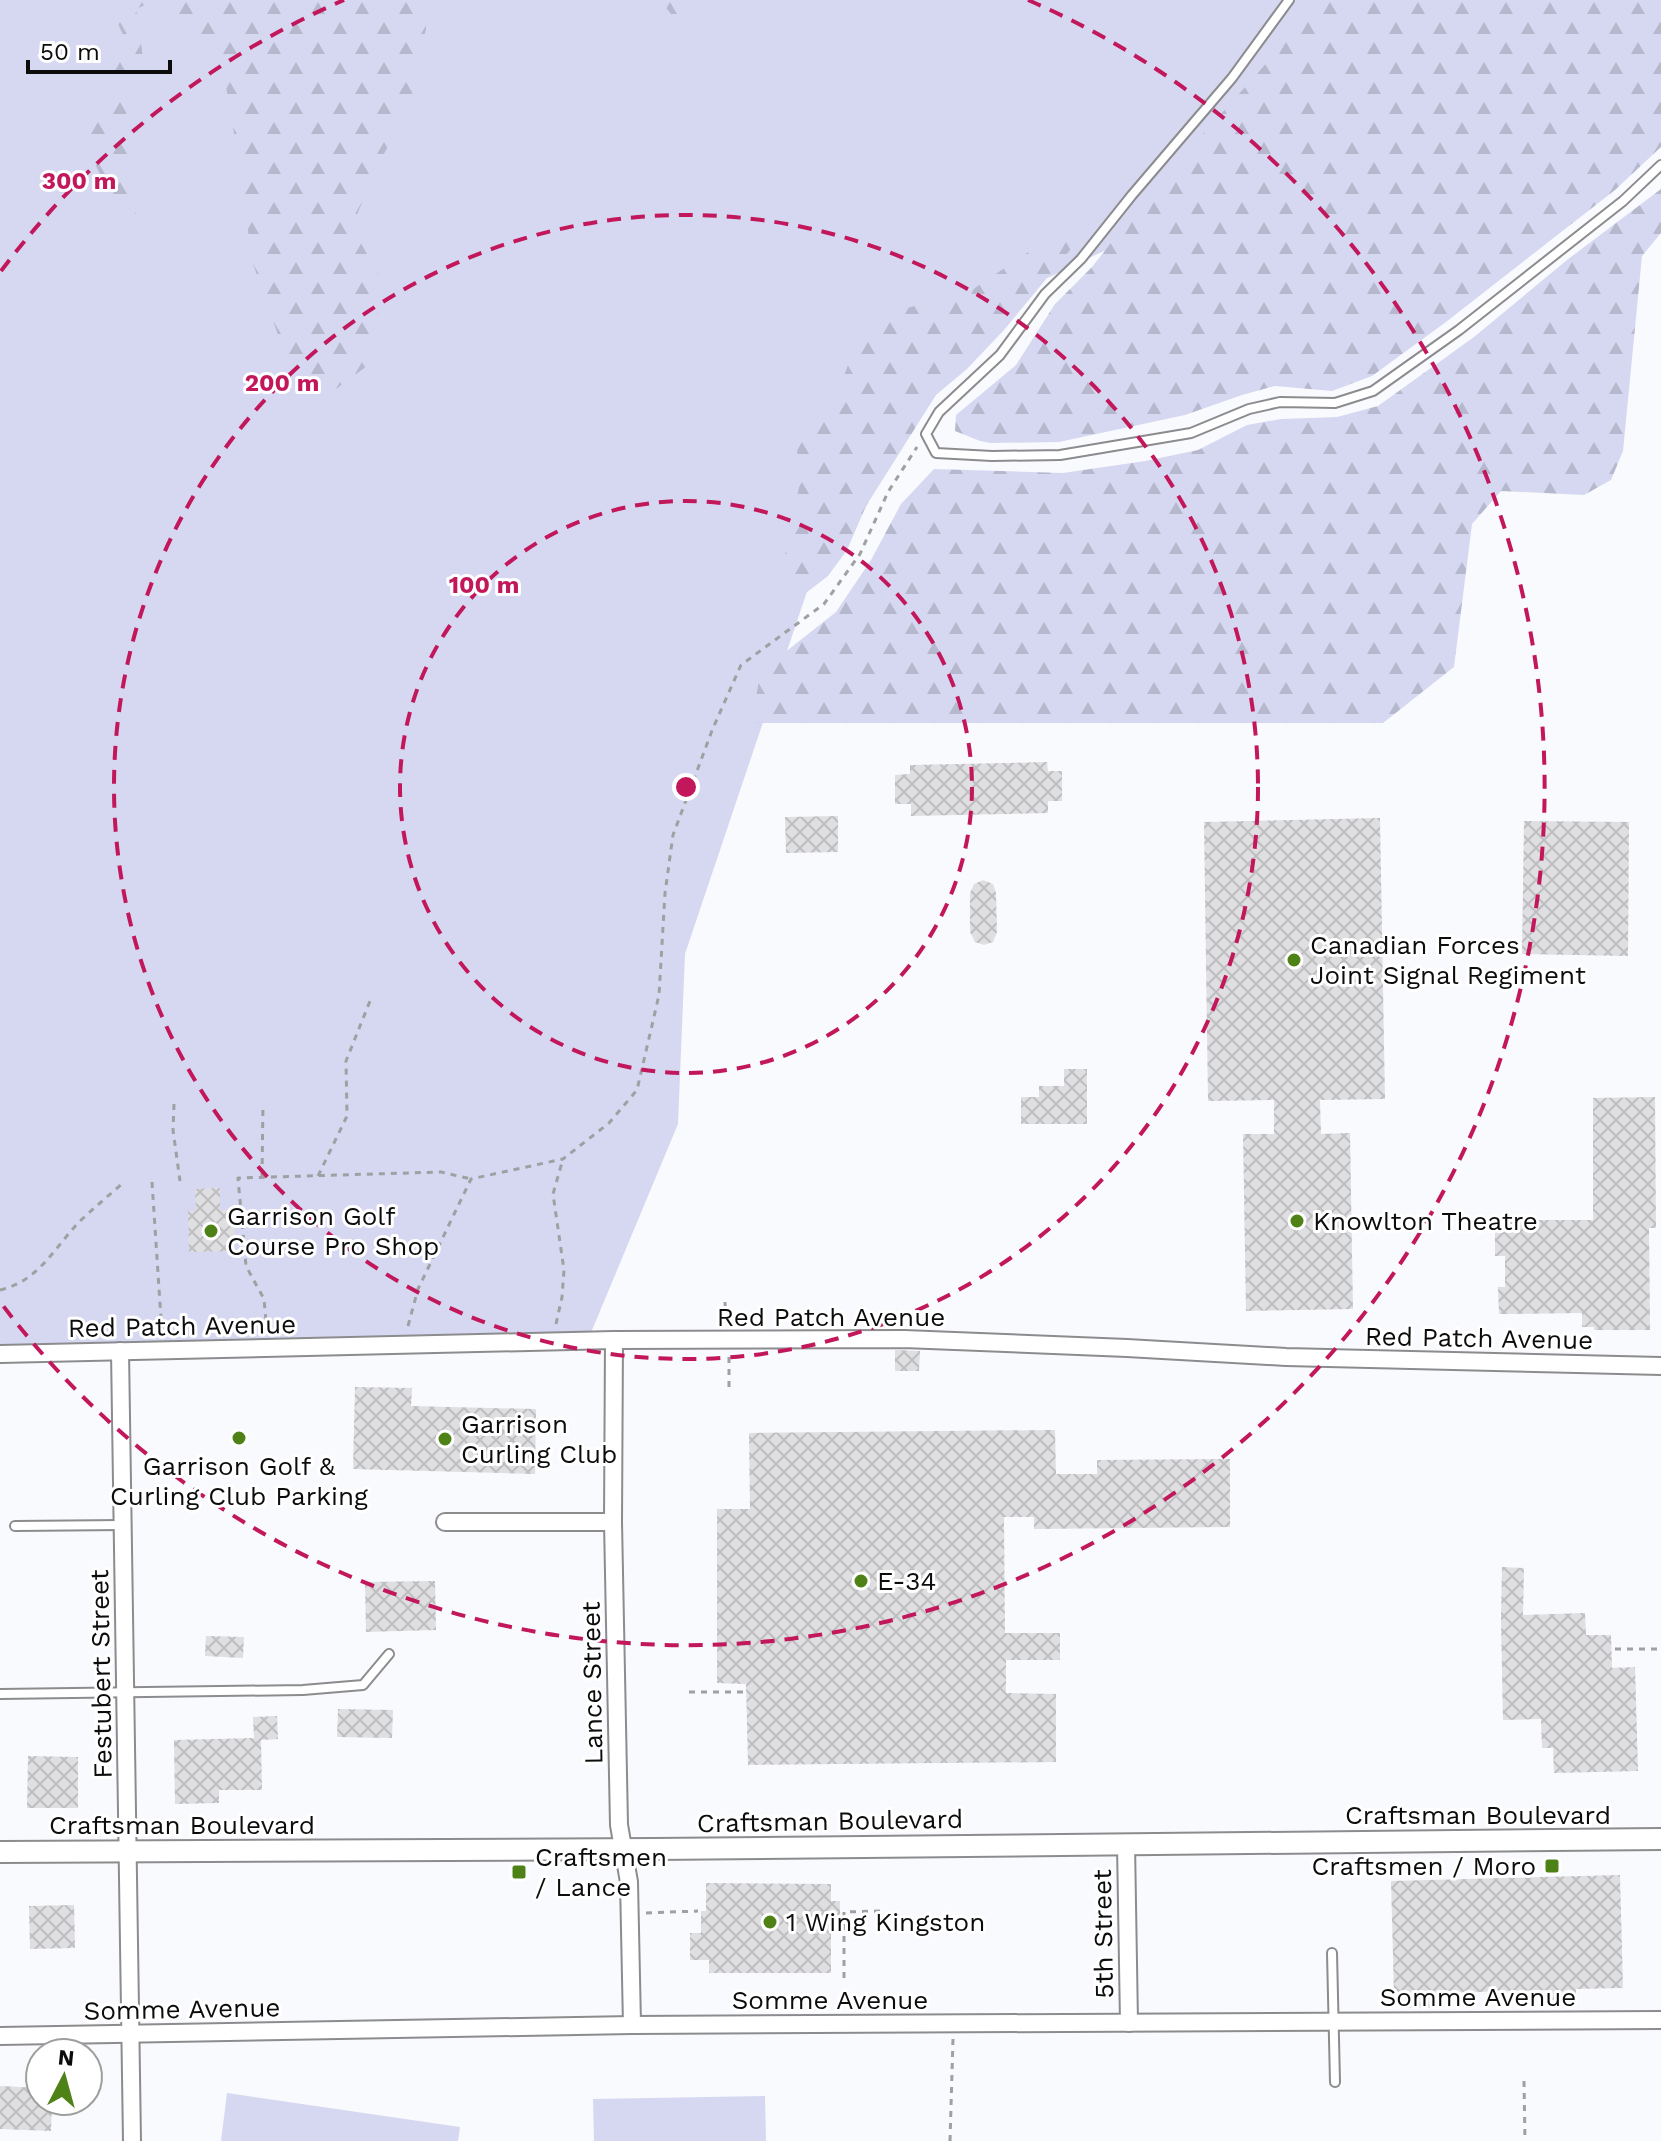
<svg xmlns="http://www.w3.org/2000/svg" width="1661" height="2141" viewBox="0 0 1661 2141" font-family="'Work Sans',sans-serif">
<style>
.green{fill:#d6d8f2}
.forest{fill:url(#forest-firs)}
.building{fill:url(#building-cross-hatch)}
.lines{fill:none;stroke-linecap:round;stroke-linejoin:round}
.service-casing{stroke:#8c8c8f;stroke-width:12}
.minor-casing{stroke:#8c8c8f;stroke-width:20}
.tertiary-casing{stroke:#8c8c8f;stroke-width:24}
.path{stroke:#9fa0a2;stroke-width:3;stroke-dasharray:6 6;stroke-linecap:butt}
.service{stroke:#fff;stroke-width:8}
.minor{stroke:#fff;stroke-width:16}
.tertiary{stroke:#fff;stroke-width:20}
.ring{fill:none;stroke:#c2185b;stroke-width:4;stroke-dasharray:14 10}
.poi-dot{fill:#4f8216;stroke:#fff;stroke-width:3}
.labels{text-anchor:middle;stroke-width:6;stroke-linejoin:round;paint-order:stroke}
.poi-label{font-size:26px;fill:#0c0c0d;stroke:#fff;text-anchor:start}
.street-label{font-size:26px;fill:#0c0c0d;stroke:#fff}
.centre{fill:#c2185b;stroke:#fff;stroke-width:4}
.ring-label{font-size:24px;text-anchor:middle;font-weight:bold;fill:#c2185b;stroke:#fff;stroke-width:6;stroke-linejoin:round;paint-order:stroke}
</style>
<defs>
<pattern id="forest-firs" width="22" height="20" patternUnits="userSpaceOnUse" patternTransform="scale(2)"><rect width="22" height="20" fill="#d6d8f2"/><path d="M5 1l3.5 6h-7zM16 11l3.5 6h-7z" fill="#b6b8ce"/></pattern>
<pattern id="building-cross-hatch" width="8" height="8" patternUnits="userSpaceOnUse" patternTransform="scale(2)"><rect width="8" height="8" fill="#dfdfe2"/><path d="M0 0l8 8M0 8l8-8" fill="none" stroke="#bebec1"/></pattern>
</defs>
<rect width="100%" height="100%" fill="#f9fafd"/>
<g class="green">
<polygon points="0,0 1336,0 1171,219 953,323 825,538 685,954 678,1124 585,1347 0,1344"/>
<polygon points="227,2093 460,2127 458,2141 221,2141"/>
<polygon points="765,2096 766,2141 594,2141 593,2099"/>
</g>
<g class="forest">
<polygon points="107,0 156,0 136,9 144,65 126,114 131,171 138,194 133,240 90,154 89,112 113,102 99,68 125,39"/>
<polygon points="159,0 425,0 426,29 409,109 376,168 352,227 382,281 371,363 332,392 300,397 252,261 239,163 220,51 194,38"/>
<polygon points="660,0 718,0 678,23"/>
<polygon points="1323,0 1661,0 1661,147 1615,190 1446,322 1372,376 1332,391 1275,386 1242,395 1185,415 1059,442 991,443 980,441 955,431 956,415 1016,365 1055,304 1092,267 1150,193"/>
<polygon points="1661,189 1661,233 1642,256 1623,451 1611,480 1584,495 1501,491 1472,524 1454,667 1383,723 751,723 761,671 836,612 871,560 901,504 934,469 1063,473 1145,461 1198,450 1247,425 1281,419 1337,417 1378,406 1474,337 1567,260"/>
<polygon points="1076,220 1075,244 1004,330 967,369 936,395 866,506 847,550 828,576 802,596 793,599 781,574 799,487 796,425 835,400 854,349 881,314 966,294"/>
</g>
<g class="building">
<polygon points="1047,762 1048,771 1062,771 1062,801 1048,801 1048,813 911,816 911,804 895,804 895,775 910,774 910,765"/>
<polygon points="838,816 838,852 786,853 785,817"/>
<polygon points="1380,818 1385,1099 1320,1100 1321,1134 1350,1133 1353,1309 1246,1311 1243,1134 1274,1134 1274,1100 1208,1101 1204,822"/>
<polygon points="1524,821 1629,822 1628,956 1522,954"/>
<polygon points="983,880 993,884 996,893 997,932 993,942 984,945 975,942 970,932 970,893 974,884"/>
<polygon points="1064,1069 1087,1069 1087,1124 1021,1124 1021,1097 1039,1097 1039,1086 1064,1086"/>
<polygon points="1655,1097 1656,1228 1649,1228 1650,1330 1594,1330 1594,1327 1582,1327 1582,1313 1499,1314 1498,1287 1505,1287 1505,1256 1495,1256 1495,1220 1593,1220 1593,1098"/>
<polygon points="220,1188 220,1210 234,1210 235,1251 189,1252 188,1211 196,1211 195,1189"/>
<polygon points="895,1350 920,1351 919,1371 895,1371"/>
<polygon points="355,1387 412,1388 411,1406 536,1409 535,1474 353,1469"/>
<polygon points="1055,1430 1056,1474 1097,1474 1097,1460 1230,1459 1230,1527 1034,1529 1034,1517 1004,1517 1005,1633 1060,1633 1060,1660 1006,1660 1006,1693 1056,1694 1056,1762 748,1765 746,1684 717,1683 717,1509 750,1509 749,1433"/>
<polygon points="1502,1567 1524,1568 1523,1615 1585,1613 1586,1635 1611,1635 1612,1668 1635,1667 1638,1771 1554,1773 1553,1748 1542,1748 1541,1719 1503,1720 1501,1618"/>
<polygon points="435,1581 436,1630 366,1632 365,1582"/>
<polygon points="206,1636 244,1637 243,1658 205,1656"/>
<polygon points="338,1709 393,1710 392,1738 337,1737"/>
<polygon points="277,1716 278,1739 261,1740 262,1790 219,1790 219,1803 175,1804 174,1740 254,1738 253,1717"/>
<polygon points="28,1756 78,1757 78,1808 27,1808"/>
<polygon points="1620,1875 1623,1988 1576,1989 1576,2000 1551,2000 1551,1990 1438,1993 1439,2008 1405,2008 1405,1994 1394,1995 1391,1881"/>
<polygon points="706,1883 831,1884 831,1901 840,1901 840,1933 831,1933 831,1973 709,1973 709,1960 690,1960 690,1933 701,1933 701,1911 706,1911"/>
<polygon points="74,1905 75,1948 30,1949 29,1906"/>
<polygon points="0,2086 40,2088 40,2101 52,2101 51,2131 0,2129"/>
</g>
<g class="lines">
<defs>
<g id="service">
<polyline points="1289,0 1232,78 1132,195 1081,259 1045,294 1000,355 939,412 926,434 936,453 992,456 1060,455 1191,433 1249,409 1280,402 1335,403 1373,391 1459,330 1623,201 1661,165"/>
<polyline points="15,1526 122,1525"/>
<polyline points="0,1694 303,1690 363,1685 389,1654"/>
<polyline points="1332,1953 1335,2082"/>
</g>
<g id="minor">
<polyline points="614,1340 613,1522 619,1825 629,1882 632,2025"/>
<polyline points="120,1351 132,2141"/>
<polyline points="0,1354 614,1340 904,1339 1127,1348 1286,1357 1661,1366"/>
<polyline points="445,1522 613,1522"/>
<polyline points="1126,1844 1129,2023"/>
<polyline points="0,2036 632,2025 1661,2020"/>
</g>
<polyline id="tertiary" points="0,1852 655,1849 1661,1839"/>
</defs>
<use href="#service" class="service-casing"/>
<use href="#minor" class="minor-casing"/>
<use href="#tertiary" class="tertiary-casing"/>
<g class="path">
<polyline points="174,1104 173,1130 180,1181"/>
<polyline points="262,1176 263,1104"/>
<polyline points="318,1176 347,1116 346,1061 370,1001"/>
<polyline points="152,1182 162,1334"/>
<path d="M0,1290C39,1281 54,1248 80,1221C94,1208 108,1196 123,1183"/>
<polyline points="725,1302 726,1324"/>
<polyline points="556,1324 562,1297 564,1270 553,1194 563,1159"/>
<polyline points="408,1326 418,1289 471,1179 563,1159 609,1123 637,1090 659,995 665,893 673,835 713,728 741,665 824,604 860,554 888,492 917,447"/>
<polyline points="267,1332 264,1299 246,1266 238,1178 441,1172 471,1179"/>
<polyline points="729,1387 729,1355"/>
<polyline points="1615,1649 1661,1649"/>
<polyline points="689,1692 745,1692"/>
<polyline points="646,1913 698,1911"/>
<polyline points="844,1978 844,1912 880,1911"/>
<polyline points="1524,2081 1525,2141"/>
<polyline points="950,2141 953,2039"/>
</g>
<use href="#service" class="service"/>
<use href="#minor" class="minor"/>
<use href="#tertiary" class="tertiary"/>
</g>
<g class="ring">
<circle cx="686" cy="787" r="286"/>
<circle cx="686" cy="787" r="572"/>
<path d="M1 271A858 858 0 0 1 344 0M1028 0A858 858 0 1 1 1 1303"/>
</g>
<g class="poi-dot">
<circle cx="1294" cy="960" r="8"/>
<circle cx="1297" cy="1221" r="8"/>
<circle cx="211" cy="1231" r="8"/>
<circle cx="239" cy="1438" r="8"/>
<circle cx="445" cy="1439" r="8"/>
<circle cx="861" cy="1581" r="8"/>
<rect x="1544" y="1858" width="16" height="16" rx="4"/>
<rect x="511" y="1864" width="16" height="16" rx="4"/>
<circle cx="770" cy="1922" r="8"/>
</g>
<g class="labels">
<g class="poi-label">
<text x="1310" y="954">Canadian Forces<tspan x="1310" dy="30">Joint Signal Regiment</tspan></text>
<text x="227" y="1225">Garrison Golf<tspan x="227" dy="30">Course Pro Shop</tspan></text>
<text x="1313" y="1230">Knowlton Theatre</text>
<text x="461" y="1433">Garrison<tspan x="461" dy="30">Curling Club</tspan></text>
<text x="239" y="1475" text-anchor="middle">Garrison Golf &amp;<tspan x="239" dy="30">Curling Club Parking</tspan></text>
<text x="877" y="1590">E-34</text>
<text x="535" y="1866">Craftsmen<tspan x="535" dy="30">/ Lance</tspan></text>
<text x="1536" y="1875" text-anchor="end">Craftsmen / Moro</text>
<text x="786" y="1931">1 Wing Kingston</text>
</g>
<g class="street-label">
<text x="831" y="1326">Red Patch Avenue</text>
<text transform="translate(182 1326) rotate(-1)" y="9">Red Patch Avenue</text>
<text transform="translate(1479 1338) rotate(1)" y="9">Red Patch Avenue</text>
<text transform="translate(101 1674) rotate(-91)" y="9">Festubert Street</text>
<text transform="translate(592 1683) rotate(-91)" y="9">Lance Street</text>
<text x="1478" y="1824">Craftsman Boulevard</text>
<text transform="translate(830 1821) rotate(-1)" y="9">Craftsman Boulevard</text>
<text x="182" y="1834">Craftsman Boulevard</text>
<text transform="translate(1103 1934) rotate(-91)" y="9">5th Street</text>
<text x="1478" y="2006">Somme Avenue</text>
<text x="830" y="2009">Somme Avenue</text>
<text transform="translate(182 2009) rotate(-1)" y="9">Somme Avenue</text>
</g>
</g>
<circle cx="686" cy="787" r="12" class="centre"/>
<g class="ring-label">
<text x="79" y="189">300 m</text>
<text x="282" y="391">200 m</text>
<text x="484" y="593">100 m</text>
</g>
<g transform="translate(64 2077) rotate(6)"><circle r="38" fill="#ffffff" stroke="#9e9e9e" stroke-width="2"/>
<path d="M0-6L14 30L0 20L-14 30Z" fill="#4f8216"/>
<text y="-12" font-size="22" font-weight="bold" text-anchor="middle" fill="#0c0c0d">N</text>
</g>
<path d="M28 60v12h142v-12" fill="none" stroke="#0c0c0d" stroke-width="4"/>
<text x="40" y="60" font-size="24" fill="#0c0c0d" stroke="#ffffff" stroke-width="6" paint-order="stroke">50 m</text>
</svg>
